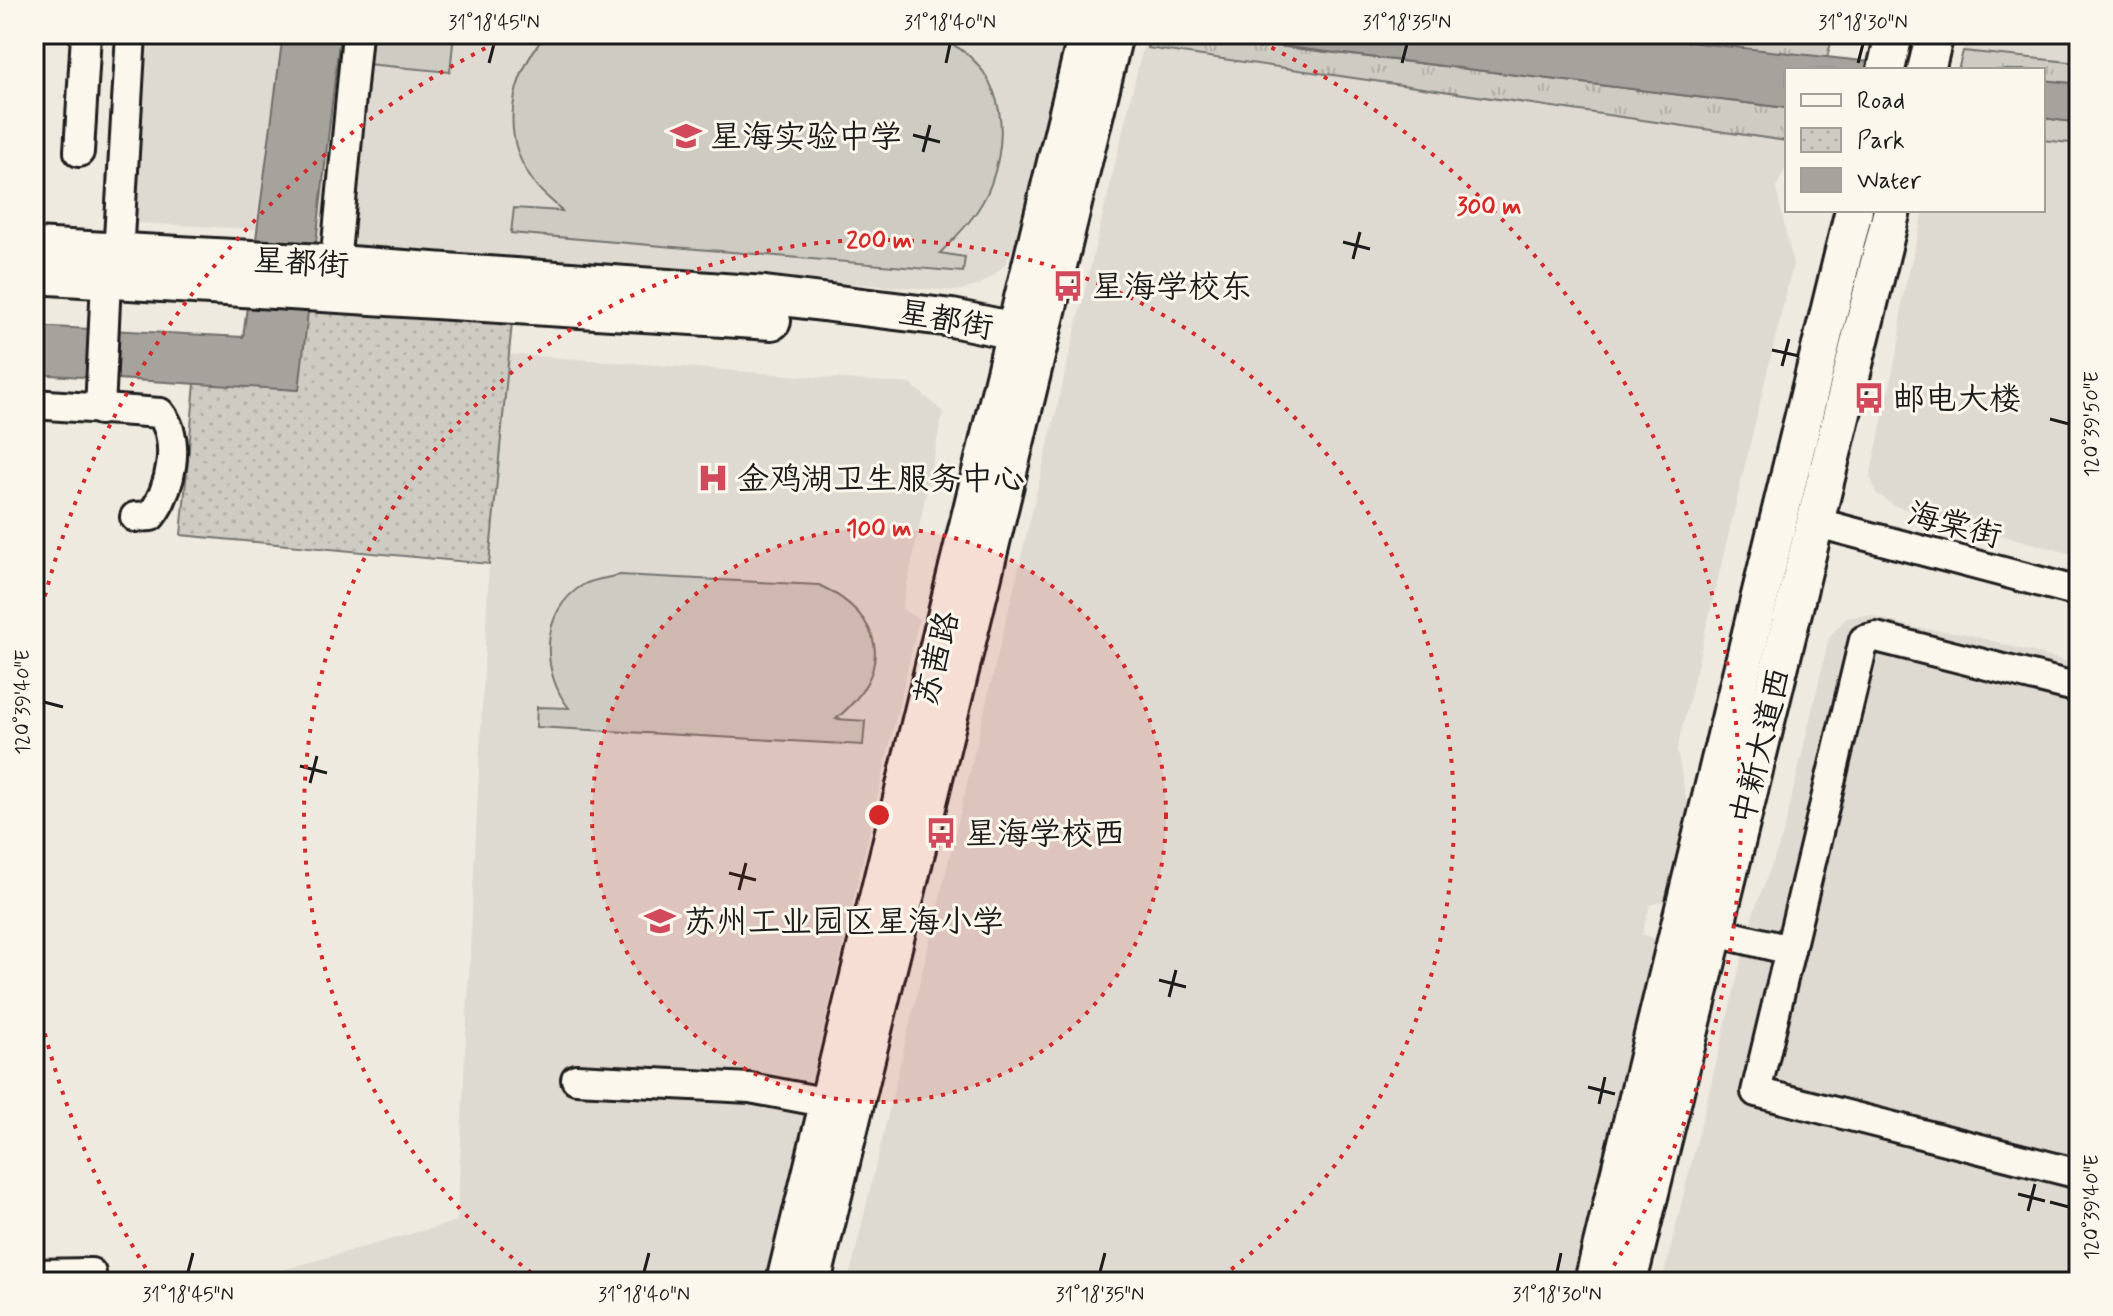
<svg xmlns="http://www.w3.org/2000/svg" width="2113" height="1316" viewBox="0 0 2113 1316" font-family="Mynerve,'LXGW WenKai TC',sans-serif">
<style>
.built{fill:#dedad1}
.grass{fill:url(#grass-tufts);stroke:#75746f;stroke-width:2}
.park{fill:url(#park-dots);stroke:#75746f;stroke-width:2}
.pitch{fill:#ceccc2;stroke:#75746f;stroke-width:2}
.water{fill:#a6a39d;stroke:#6f6d69;stroke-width:2}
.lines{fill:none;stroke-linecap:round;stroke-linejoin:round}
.minor-casing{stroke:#1c1c1c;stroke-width:34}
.major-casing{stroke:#1c1c1c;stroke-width:42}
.minor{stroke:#fbf7ec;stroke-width:28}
.major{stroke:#fbf7ec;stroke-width:36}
.ticks{fill:none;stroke:#1c1c1c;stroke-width:3}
.ring{fill:none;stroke:#d62828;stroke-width:4;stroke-dasharray:4 8}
.labels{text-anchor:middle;stroke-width:6;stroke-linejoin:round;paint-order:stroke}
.poi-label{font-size:32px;fill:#1c1c1c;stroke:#fbf7ec;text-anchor:start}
.street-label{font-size:32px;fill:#1c1c1c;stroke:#fbf7ec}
.centre{fill:#d62828;stroke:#fbf7ec;stroke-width:4}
.ring-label{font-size:24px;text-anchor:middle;font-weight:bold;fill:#d62828;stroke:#fbf7ec;stroke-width:6;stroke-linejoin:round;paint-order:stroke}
.neatline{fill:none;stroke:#1c1c1c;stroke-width:3}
.ticks-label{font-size:20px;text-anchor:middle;fill:#1c1c1c}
</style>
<defs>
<pattern id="grass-tufts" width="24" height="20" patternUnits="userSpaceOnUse" patternTransform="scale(2)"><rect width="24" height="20" fill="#ceccc2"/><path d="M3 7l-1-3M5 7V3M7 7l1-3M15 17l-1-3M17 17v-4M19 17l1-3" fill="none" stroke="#b0afa6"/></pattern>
<pattern id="park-dots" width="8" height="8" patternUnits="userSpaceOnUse" patternTransform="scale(2)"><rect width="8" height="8" fill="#ceccc2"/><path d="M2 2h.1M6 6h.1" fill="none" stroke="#b0afa6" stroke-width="1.8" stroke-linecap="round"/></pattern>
</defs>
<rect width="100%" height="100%" fill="#eeeadf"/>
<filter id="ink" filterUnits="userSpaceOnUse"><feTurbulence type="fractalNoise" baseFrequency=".0125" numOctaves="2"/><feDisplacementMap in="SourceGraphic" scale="16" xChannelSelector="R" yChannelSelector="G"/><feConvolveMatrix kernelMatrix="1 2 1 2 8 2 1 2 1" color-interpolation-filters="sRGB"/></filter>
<g filter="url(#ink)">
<g class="built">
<polygon points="147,34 283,34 255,229 136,223"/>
<polygon points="340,34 1069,34 1019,237 1004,266 994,275 978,286 956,291 313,246"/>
<polygon points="1967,34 2079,34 2079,63 1963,51"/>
<polygon points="1143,47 1787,141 1787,166 1776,188 1793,264 1677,750 1688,810 1668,900 1650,905 1642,934 1667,943 1587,1282 848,1282"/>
<polygon points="2043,140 2079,144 2079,556 1895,506 1877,494 1870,477 1900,338 1902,300 1924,210 2043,210"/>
<polygon points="508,354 911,384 943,412 902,609 919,619 767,1271 761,1282 281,1282 282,1270 457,1221 489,564"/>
<polygon points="1869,615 1916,628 1963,633 2079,665 2079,1282 1662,1282 1753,914 1783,835 1829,638 1846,618"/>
</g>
<g class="grass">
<polygon points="1150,34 1180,34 1787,108 1787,141 1147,48"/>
<polygon points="1615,34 1822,34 1833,35 1827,58"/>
<polygon points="1963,51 2079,63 2079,84 2043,80 2043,70 1958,70"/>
<polygon points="2043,118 2079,123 2079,144 2043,140"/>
</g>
<polygon class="park" points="306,307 512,322 489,564 181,535 195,383 299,390"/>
<g class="pitch">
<polygon points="370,34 454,34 450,72 367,64"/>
<path d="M546,34H927C997,54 1014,119 991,184C981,212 960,233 940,253L965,257L963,272L511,233L514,208L562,211C554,202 542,194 535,184C498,135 510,78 546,34Z"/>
<path d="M620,575L819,585C886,617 894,671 836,719L865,721L863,745L536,727L537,707L569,708C541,673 539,611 583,585C593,579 609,578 620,575Z"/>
</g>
<g class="water">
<polygon points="283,34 340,34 299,390 34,374 34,326 243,337"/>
<polygon points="1180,34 1614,34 1945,70 1787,70 1787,108"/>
<polygon points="2043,80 2079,84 2079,123 2043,118"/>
</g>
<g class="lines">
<defs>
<g id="minor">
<polyline points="79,152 86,34"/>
<polyline points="335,264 357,34"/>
<polyline points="117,272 131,34"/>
<path d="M34,404L160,413C182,440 171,489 151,516L135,517"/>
<polyline points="100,410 106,280"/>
<polyline points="1814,522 2079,592"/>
<polyline points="2079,688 1876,637 1864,640 1756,1092 2079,1174"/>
<polyline points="1715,932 1790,950"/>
<polyline points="576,1079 750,1088 829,1103"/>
<polyline points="34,1274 91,1273 91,1282"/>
</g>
<g id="major">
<polyline points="1886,70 1894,34"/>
<polyline points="1926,70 1935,34"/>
<polyline points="34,247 323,263 765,295 952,318 1015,331 1033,345"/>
<polyline points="34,275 772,321"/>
<polyline points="785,1282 1087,34"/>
<polyline points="812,1282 1114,34"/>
<polyline points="1593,1282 1854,210"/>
<polyline points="1628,1282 1892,210"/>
</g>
</defs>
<use href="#minor" class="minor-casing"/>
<use href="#major" class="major-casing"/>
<use href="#minor" class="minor"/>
<use href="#major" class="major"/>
</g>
</g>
<path class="ticks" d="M489,63L494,44M946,63L950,44M1402,63L1407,44M1858,63L1863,44M913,135L940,142M923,152L930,125M1343,242L1370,249M1353,259L1360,232M1772,350L1799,356M1782,366L1789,339M2050,419L2069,424M44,702L63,707M300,766L327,773M310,783L317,756M729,873L756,880M739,890L746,863M1159,980L1186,987M1169,997L1176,970M1588,1087L1615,1094M1599,1104L1605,1077M2018,1194L2045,1201M2050,1202L2069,1207M2028,1211L2035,1184M188,1272L193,1253M644,1272L649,1253M1100,1272L1105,1253M1557,1272L1561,1253"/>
<circle cx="879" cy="815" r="287" fill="#d62828" fill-opacity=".12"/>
<g class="ring">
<circle cx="879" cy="815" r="287"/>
<path d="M541 1280A575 575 0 1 1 1217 1280"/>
<path d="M152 1278A862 862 0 0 1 34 987M34 643A862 862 0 0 1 508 37M1250 37A862 862 0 0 1 1606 1278"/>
</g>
<defs>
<symbol id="school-bare" viewBox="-9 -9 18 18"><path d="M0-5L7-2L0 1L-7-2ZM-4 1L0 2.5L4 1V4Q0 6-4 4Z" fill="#d1495b" stroke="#fbf7ec" stroke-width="2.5" paint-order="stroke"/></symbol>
<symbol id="bus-bare" viewBox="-9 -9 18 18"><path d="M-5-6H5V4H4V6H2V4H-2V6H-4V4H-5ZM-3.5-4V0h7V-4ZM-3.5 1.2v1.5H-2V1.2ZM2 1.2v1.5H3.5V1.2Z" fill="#d1495b" stroke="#fbf7ec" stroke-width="2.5" paint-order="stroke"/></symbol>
<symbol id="hospital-bare" viewBox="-9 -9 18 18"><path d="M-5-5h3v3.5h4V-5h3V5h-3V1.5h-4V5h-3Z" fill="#d1495b" stroke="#fbf7ec" stroke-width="2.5" paint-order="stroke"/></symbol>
</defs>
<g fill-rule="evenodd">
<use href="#school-bare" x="664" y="114" width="44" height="44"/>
<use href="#bus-bare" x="1046" y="264" width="44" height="44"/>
<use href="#bus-bare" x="1847" y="376" width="44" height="44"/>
<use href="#hospital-bare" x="691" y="456" width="44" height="44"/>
<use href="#bus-bare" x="919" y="811" width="44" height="44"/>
<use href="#school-bare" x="638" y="899" width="44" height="44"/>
</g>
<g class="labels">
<g class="poi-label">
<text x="710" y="147">星海实验中学</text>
<text x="1092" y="297">星海学校东</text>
<text x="1893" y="409">邮电大楼</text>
<text x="737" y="489">金鸡湖卫生服务中心</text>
<text x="965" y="844">星海学校西</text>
<text x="684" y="932">苏州工业园区星海小学</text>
</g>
<g class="street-label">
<text transform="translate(301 262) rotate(3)" y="11">星都街</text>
<text transform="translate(946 319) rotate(10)" y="11">星都街</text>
<text transform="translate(1955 524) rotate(15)" y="11">海棠街</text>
<text transform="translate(936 658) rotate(-76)" y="11">苏茜路</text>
<text transform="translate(1760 746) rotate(-76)" y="11">中新大道西</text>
</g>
</g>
<circle cx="879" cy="815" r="12" class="centre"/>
<g class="ring-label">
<text x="1489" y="214">300 m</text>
<text x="879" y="248">200 m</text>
<text x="879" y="536">100 m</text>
</g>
<rect width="2113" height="1316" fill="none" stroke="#fbf7ec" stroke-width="88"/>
<rect x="1785" y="68" width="260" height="144" fill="#fbf7ec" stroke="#a29f99" stroke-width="2"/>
<rect x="1801" y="94" width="40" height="12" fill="#fbf7ec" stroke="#a29f99" stroke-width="2"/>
<text x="1857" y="108" font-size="24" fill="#1c1c1c">Road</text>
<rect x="1801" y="128" width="40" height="24" fill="url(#park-dots)" stroke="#a29f99" stroke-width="2"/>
<text x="1857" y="148" font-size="24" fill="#1c1c1c">Park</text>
<rect x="1801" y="168" width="40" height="24" fill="#a6a39d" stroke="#a29f99" stroke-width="2"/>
<text x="1857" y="188" font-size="24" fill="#1c1c1c">Water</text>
<rect x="44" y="44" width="2025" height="1228" class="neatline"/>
<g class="ticks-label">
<text x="494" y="29">31°18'45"N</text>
<text x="950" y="29">31°18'40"N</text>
<text x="1407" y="29">31°18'35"N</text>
<text x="1863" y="29">31°18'30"N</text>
<text transform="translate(2091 424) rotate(-90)" y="7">120°39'50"E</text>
<text transform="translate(22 702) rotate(-90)" y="7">120°39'40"E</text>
<text transform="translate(2091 1207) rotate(-90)" y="7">120°39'40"E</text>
<text x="188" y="1301">31°18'45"N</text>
<text x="644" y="1301">31°18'40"N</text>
<text x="1100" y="1301">31°18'35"N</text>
<text x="1557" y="1301">31°18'30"N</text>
</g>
</svg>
